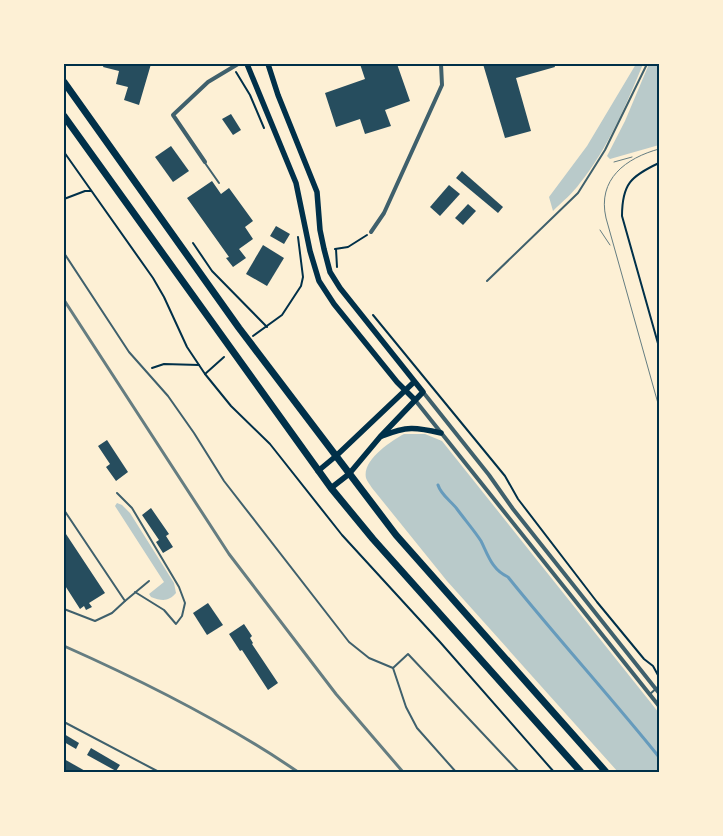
<svg xmlns="http://www.w3.org/2000/svg" width="723" height="836" viewBox="0 0 723 836" font-family="Arial,sans-serif">
<style>
.green{fill:#b9caca}
.lines{fill:none;stroke-linecap:round;stroke-linejoin:round}
.stream{stroke:#669bbc;stroke-width:3}
.building{fill:#264d5e}
.path{stroke:#003049;stroke-width:2}
.service{stroke:#3f606c;stroke-width:2}
.minor{stroke:#3f606c;stroke-width:4}
.secondary{stroke:#003049;stroke-width:5.5}
.trunk{stroke:#003049;stroke-width:7}
.tram{stroke:#657d81;stroke-width:1}
.rail{stroke:#657d81;stroke-width:3}
.neatline{fill:none;stroke:#003049;stroke-width:2}
</style>
<rect width="100%" height="100%" fill="#fdf0d5"/>
<g class="green">
<path d="M636,64H643C627,103 607,150 580,183C573,193 562,202 553,211L549,197L587,146Z"/>
<polygon points="649,64 659,64 659,145 610,159 607,156 625,121"/>
<path d="M404,434H425L442,441L659,713V772H618L447,581L372,488C370,485 367,481 366,478C362,460 391,441 404,434Z"/>
<path d="M117,503L122,505L130,513L174,583L176,593C168,602 162,601 151,597L149,594L164,582L115,506Z"/>
</g>
<g class="lines">
<path class="stream" d="M438,485C441,495 451,501 457,509C465,520 474,530 481,541C488,555 492,570 508,577C557,638 610,696 659,757"/>
</g>
<g class="building">
<polygon points="104,64 151,64 139,105 124,100 128,87 116,84 119,71 103,67"/>
<polygon points="360,64 397,64 410,101 385,110 391,126 365,134 360,119 336,127 325,93 365,79"/>
<polygon points="483,64 554,64 555,67 516,78 531,131 505,138"/>
<polygon points="231,114 241,130 233,135 222,119"/>
<polygon points="171,146 189,171 173,182 155,157"/>
<polygon points="462,171 503,207 498,213 456,178"/>
<polygon points="212,181 221,194 229,188 253,221 245,227 253,239 239,249 246,258 233,267 226,258 229,257 187,198"/>
<polygon points="449,185 460,194 440,216 430,207"/>
<polygon points="468,204 476,211 463,225 455,218"/>
<polygon points="276,226 290,234 284,244 270,236"/>
<polygon points="263,245 284,258 267,286 246,274"/>
<polygon points="107,440 128,472 116,481 106,467 110,464 98,446"/>
<polygon points="151,508 169,534 166,536 173,547 163,553 156,542 159,540 142,515"/>
<polygon points="64,525 66,529 64,531 105,593 89,603 92,607 86,610 84,606 80,609 64,584"/>
<polygon points="208,603 223,625 207,635 193,613"/>
<polygon points="244,624 252,636 250,638 253,643 252,644 278,683 268,690 242,650 240,651 229,634"/>
<polygon points="64,734 79,743 76,749 64,742"/>
<polygon points="91,748 120,765 116,771 87,755"/>
<polygon points="64,759 87,772 64,772"/>
</g>
<g class="lines">
<g class="path">
<polyline points="236,72 250,95 264,128"/>
<polyline points="64,152 153,278 164,297 187,347 205,374 231,406 270,444 342,535 440,642 554,772"/>
<path d="M659,163C631,176 622,184 622,216L659,347"/>
<polyline points="64,199 85,191 91,191"/>
<polyline points="193,243 212,271 267,327"/>
<polyline points="335,249 348,247 367,235"/>
<polyline points="336,249 337,267"/>
<polyline points="373,315 505,476 518,499 597,602 644,659 653,666 659,677"/>
<polyline points="253,336 282,315 301,286 303,277 298,237"/>
<polyline points="152,368 164,364 199,365"/>
<polyline points="205,374 224,357"/>
<polyline points="64,750 65,748"/>
</g>
<g class="service">
<polyline points="205,163 219,183"/>
<polyline points="64,253 129,352 168,396 194,433 224,481 349,642 369,658 393,668 406,707 417,728 456,772"/>
<polyline points="487,281 578,193 605,150 647,64"/>
<polyline points="117,493 132,508 179,587 185,603 182,616 176,624 164,610 135,592"/>
<polyline points="64,510 125,601 112,613 95,621 64,609"/>
<polyline points="125,601 149,581"/>
<polyline points="393,668 408,654 519,772"/>
<polyline points="650,694 659,686"/>
<polyline points="64,722 159,772"/>
</g>
<g class="minor">
<polyline points="205,162 173,115 208,82 238,64"/>
<polyline points="371,232 384,213 442,85 441,64"/>
<polyline points="423,392 489,475 513,509 659,693"/>
<polyline points="415,400 659,706"/>
</g>
<g class="secondary">
<polyline points="247,64 296,183 310,251 319,281 334,304 397,382 415,400"/>
<polyline points="268,64 278,95 317,192 320,230 324,249 330,272 340,288 423,392 380,437 349,474 331,488"/>
<path d="M382,436C407,426 415,427 441,433"/>
<polyline points="318,471 336,456 414,382"/>
</g>
<g class="trunk">
<polyline points="64,82 239,328 396,535 606,772"/>
<polyline points="64,116 331,488 373,539 581,772"/>
</g>
<g class="tram">
<path d="M659,149C626,158 597,179 606,218L659,407"/>
<polyline points="614,162 632,157"/>
<polyline points="600,230 610,245"/>
</g>
<g class="rail">
<polyline points="64,300 229,554 336,694 403,772"/>
<path d="M64,646C145,682 225,722 298,772"/>
</g>
</g>
<rect width="723" height="836" fill="none" stroke="#fdf0d5" stroke-width="130"/>
<rect x="65" y="65" width="593" height="706" class="neatline"/>
</svg>
